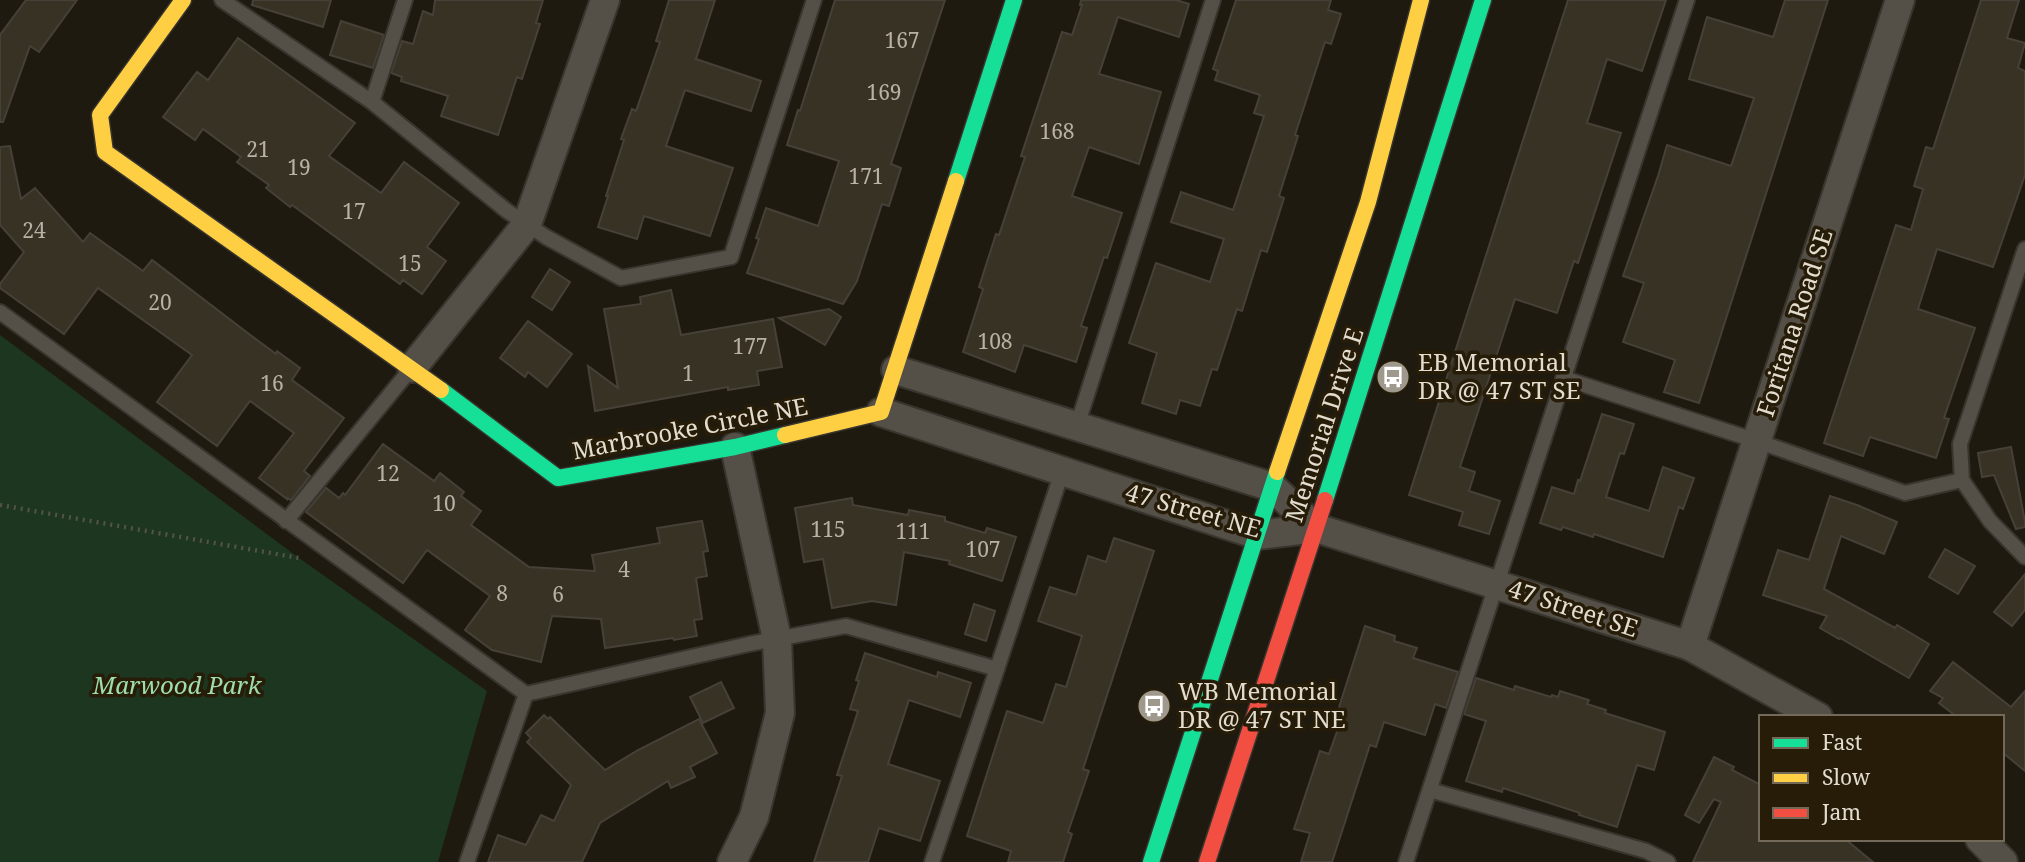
<svg xmlns="http://www.w3.org/2000/svg" width="2025" height="862" viewBox="0 0 2025 862" font-family="'Noto Serif',serif">
<style>
.green{fill:#1c3620}
.building{fill:#383225;stroke:#454138;stroke-width:2}
.lines{fill:none;stroke-linecap:round;stroke-linejoin:round}
.lane-casing{stroke:#38352e;stroke-width:18}
.street-casing{stroke:#38352e;stroke-width:32}
.fast-casing{stroke:#38352e;stroke-width:19}
.slow-casing{stroke:#38352e;stroke-width:19}
.jam-casing{stroke:#38352e;stroke-width:19}
.path{stroke:#55524a;stroke-width:4.5;stroke-dasharray:2 5;stroke-linecap:butt}
.lane{stroke:#544f47;stroke-width:14}
.street{stroke:#544f47;stroke-width:28}
.fast{stroke:#16e098;stroke-width:16}
.slow{stroke:#ffcf43;stroke-width:16}
.jam{stroke:#f24e42;stroke-width:16}
.labels{text-anchor:middle;stroke-width:7;stroke-linejoin:round;paint-order:stroke}
.number-label{font-size:21px;fill:#b8b2a5}
.street-label{font-size:24px;fill:#e3ddd0;stroke:#261c08}
.poi-label{font-size:24px;fill:#e3ddd0;stroke:#261c08;text-anchor:start}
.park-label{font-size:24px;font-style:italic;fill:#9fddac;stroke:#261c08}
</style>
<rect width="100%" height="100%" fill="#1f1a0f"/>
<polygon class="green" points="0,335 299,558 487,691 438,862 0,862"/>
<g class="building">
<polygon points="26,0 77,0 39,52 30,46 3,122 0,122 0,35"/>
<polygon points="253,0 331,0 323,27 252,5"/>
<polygon points="435,0 543,0 536,23 540,24 522,79 517,77 498,135 441,116 448,96 401,81 402,77 391,73 402,41 413,44 423,11 433,15"/>
<polygon points="669,0 715,0 696,59 761,81 751,111 685,90 666,146 733,168 710,236 644,216 637,239 598,227 608,196 606,196 624,140 621,139 632,109 636,111 660,42 656,41"/>
<polygon points="835,0 945,0 891,164 901,168 889,206 882,204 857,281 843,304 747,273 759,239 756,238 766,208 818,226 839,161 787,145 798,110 800,111"/>
<polygon points="1081,0 1176,0 1189,4 1179,37 1118,17 1099,74 1161,92 1139,164 1089,147 1072,196 1122,213 1107,258 1104,257 1081,326 1087,328 1076,362 1024,345 1015,372 963,352 983,289 979,287 996,234 999,235 1025,157 1021,156 1062,32 1072,35 1082,5 1080,5"/>
<polygon points="1236,0 1331,0 1328,10 1341,14 1331,44 1325,42 1295,135 1298,136 1279,196 1284,198 1267,252 1261,250 1242,311 1237,309 1217,370 1212,369 1200,406 1180,400 1176,414 1142,403 1157,353 1129,343 1156,263 1210,282 1224,239 1171,222 1181,192 1233,210 1264,116 1254,113 1260,95 1215,80 1218,71 1213,69"/>
<polygon points="1568,0 1666,0 1642,71 1607,59 1587,123 1621,133 1578,263 1574,261 1557,313 1515,299 1460,467 1475,472 1469,491 1500,501 1489,534 1459,525 1463,512 1409,495"/>
<polygon points="1785,0 1828,0 1699,403 1664,392 1675,360 1623,342 1644,283 1623,276 1658,176 1667,145 1731,166 1754,98 1689,79 1707,17 1773,37"/>
<polygon points="1981,0 2019,0 2007,38 2025,43 2018,68 2025,71 2025,175 1993,267 1937,249 1918,309 1975,328 1944,418 1949,419 1936,458 1870,437 1863,456 1824,443 1896,225 1911,230 1923,189 1914,186 1926,147 1933,149"/>
<polygon points="341,21 384,35 373,68 330,55"/>
<polygon points="238,38 355,123 329,156 381,193 404,162 459,203 427,247 446,261 422,294 403,280 400,284 292,205 290,207 266,188 269,185 237,162 241,157 203,129 195,140 163,117 197,72 208,80"/>
<polygon points="10,146 21,199 35,188 83,242 90,233 143,271 152,260 253,337 276,354 277,351 300,368 292,380 344,418 304,471 310,476 291,500 287,498 287,499 259,478 294,433 250,401 217,446 157,402 192,355 98,288 64,334 0,288 0,284 24,252 0,225 0,147"/>
<polygon points="550,269 570,282 552,310 532,297"/>
<polygon points="671,290 681,335 773,319 782,367 757,371 759,385 728,390 728,387 595,411 588,366 618,388 604,309 641,304 640,297"/>
<polygon points="829,309 841,317 825,345 779,318"/>
<polygon points="528,321 572,354 547,387 528,372 525,377 500,358"/>
<polygon points="1602,414 1634,424 1624,454 1620,453 1606,497 1649,511 1663,467 1694,478 1683,509 1679,507 1663,557 1594,534 1593,537 1563,527 1561,530 1540,523 1552,487 1574,494 1578,480 1580,481"/>
<polygon points="383,444 434,481 440,473 464,492 461,496 481,511 471,525 529,567 595,571 592,555 660,543 657,528 702,521 708,551 703,552 707,576 696,578 702,619 694,620 697,636 674,640 673,638 605,648 601,619 552,616 541,662 492,650 465,630 490,596 427,550 403,583 306,512 326,488 339,498 343,493 345,495"/>
<polygon points="2011,447 2025,522 2025,527 2016,529 1994,475 1982,477 1978,453"/>
<polygon points="1830,496 1857,505 1897,522 1884,554 1841,536 1824,589 1895,628 1897,625 1929,644 1909,678 1840,638 1839,639 1820,628 1827,616 1763,595 1778,550 1809,560"/>
<polygon points="852,498 853,505 908,515 909,510 945,517 945,521 985,533 987,528 1016,537 1002,581 949,564 950,561 904,552 896,605 872,601 832,608 823,559 804,562 795,508"/>
<polygon points="1114,538 1154,551 1083,769 1089,771 1068,832 1072,834 1063,862 1008,862 1011,851 967,836 1007,711 1043,723 1056,684 1066,687 1082,636 1038,621 1050,587 1076,595 1088,556 1106,562"/>
<polygon points="1945,549 1975,566 1958,594 1929,577"/>
<polygon points="2025,574 2025,610 2012,626 1994,612"/>
<polygon points="974,604 995,611 986,641 965,634"/>
<polygon points="1365,626 1395,636 1394,641 1417,648 1413,658 1458,672 1446,708 1435,704 1425,735 1384,722 1376,747 1370,745 1332,862 1301,862 1310,833 1294,829 1320,751 1329,754 1345,709 1339,707"/>
<polygon points="865,653 937,677 938,672 971,683 960,717 909,700 888,764 940,781 920,841 879,828 868,862 814,862 842,776 837,775 858,711 850,709 859,681 856,680"/>
<polygon points="1953,662 2011,707 2025,691 2025,771 2002,752 2002,717 1957,717 1939,703 1943,698 1930,691"/>
<polygon points="1476,678 1514,690 1515,686 1551,697 1552,695 1558,697 1560,691 1589,700 1587,704 1606,710 1605,713 1665,732 1654,770 1637,765 1617,827 1579,815 1580,813 1503,788 1502,792 1466,781 1486,721 1464,714"/>
<polygon points="721,682 734,708 703,723 690,697"/>
<polygon points="544,715 548,719 550,717 605,770 638,750 699,719 717,753 690,767 695,777 671,788 668,781 600,823 582,862 488,862 498,835 526,845 541,815 554,821 571,785 527,742 531,738 526,733"/>
<polygon points="1714,757 1734,767 1732,770 1761,785 1761,839 1845,839 1873,862 1693,862 1721,802 1714,799 1699,823 1685,815"/>
</g>
<g class="lines">
<defs>
<g id="lane">
<polyline points="222,0 372,102 507,211 546,237 621,278 731,257 814,0"/>
<polyline points="372,102 405,0"/>
<polyline points="2025,249 1960,444 1962,480 1990,521 2025,557"/>
<polyline points="0,312 526,694 467,862"/>
<polyline points="1563,378 1757,441 1905,493 1962,480"/>
<polyline points="1077,426 1213,0"/>
<polyline points="286,521 410,370"/>
<polyline points="526,694 749,644 846,626 997,669 1062,472"/>
<polyline points="1430,790 1646,851 1668,862"/>
<polyline points="932,862 997,669"/>
<polyline points="1406,862 1687,0"/>
</g>
<g id="street">
<polyline points="412,368 527,224 605,0"/>
<polyline points="896,370 1272,487 1316,528"/>
<polyline points="881,412 1258,535 1316,528 1690,646 1818,717"/>
<polyline points="1690,646 1900,0"/>
<polyline points="1980,839 2003,862"/>
<polyline points="732,862 754,817 780,713 777,639 735,447"/>
</g>
<g id="fast">
<polyline points="956,181 1014,0"/>
<polyline points="441,390 558,478 735,447 785,435"/>
<polyline points="1325,500 1483,0"/>
<polyline points="1151,862 1277,472"/>
</g>
<g id="slow">
<polyline points="183,0 100,115 105,152 441,390"/>
<polyline points="785,435 881,412 956,181"/>
<polyline points="1277,472 1368,202 1421,0"/>
</g>
<polyline id="jam" points="1207,862 1325,500"/>
</defs>
<use href="#lane" class="lane-casing"/>
<use href="#street" class="street-casing"/>
<use href="#fast" class="fast-casing"/>
<use href="#slow" class="slow-casing"/>
<use href="#jam" class="jam-casing"/>
<polyline class="path" points="0,505 299,558 298,555"/>
<use href="#lane" class="lane"/>
<use href="#street" class="street"/>
<use href="#fast" class="fast"/>
<use href="#slow" class="slow"/>
<use href="#jam" class="jam"/>
</g>
<defs>
<symbol id="bus-disc" viewBox="-11 -11 22 22"><circle r="9.5" fill="#9e998c" stroke="#261c08"/><path d="M-5-6H5V4H4V6H2V4H-2V6H-4V4H-5ZM-3.5-4V0h7V-4ZM-3.5 1.2v1.5H-2V1.2ZM2 1.2v1.5H3.5V1.2Z" fill="#fff"/></symbol>
</defs>
<g fill-rule="evenodd">
<use href="#bus-disc" x="1374" y="358" width="38" height="38"/>
<use href="#bus-disc" x="1135" y="687" width="38" height="38"/>
</g>
<g class="labels">
<g class="number-label">
<text x="902" y="48">167</text>
<text x="884" y="100">169</text>
<text x="1057" y="139">168</text>
<text x="258" y="157">21</text>
<text x="299" y="175">19</text>
<text x="866" y="184">171</text>
<text x="354" y="219">17</text>
<text x="34" y="238">24</text>
<text x="410" y="271">15</text>
<text x="160" y="310">20</text>
<text x="995" y="349">108</text>
<text x="750" y="354">177</text>
<text x="688" y="381">1</text>
<text x="272" y="391">16</text>
<text x="388" y="481">12</text>
<text x="444" y="511">10</text>
<text x="828" y="537">115</text>
<text x="913" y="539">111</text>
<text x="983" y="557">107</text>
<text x="624" y="577">4</text>
<text x="502" y="601">8</text>
<text x="558" y="602">6</text>
</g>
<g class="street-label">
<text transform="translate(1795 323) rotate(-72)" y="8">Foritana Road SE</text>
<text transform="translate(1325 425) rotate(-72)" y="8">Memorial Drive E</text>
<text transform="translate(690 429) rotate(-11)" y="8">Marbrooke Circle NE</text>
<text transform="translate(1193 511) rotate(16)" y="8">47 Street NE</text>
<text transform="translate(1573 609) rotate(18)" y="8">47 Street SE</text>
</g>
<g class="poi-label">
<text x="1418" y="371">EB Memorial<tspan x="1418" dy="28">DR @ 47 ST SE</tspan></text>
<text x="1178" y="700">WB Memorial<tspan x="1178" dy="28">DR @ 47 ST NE</tspan></text>
</g>
<g class="park-label">
<text x="177" y="694">Marwood Park</text>
</g>
</g>
<rect x="1759" y="715" width="245" height="126" fill="#261c08" stroke="#726958" stroke-width="2"/>
<rect x="1773" y="738" width="35" height="10" fill="#16e098" stroke="#726958" stroke-width="2"/>
<text x="1822" y="750" font-size="21" fill="#e3ddd0">Fast</text>
<rect x="1773" y="773" width="35" height="10" fill="#ffcf43" stroke="#726958" stroke-width="2"/>
<text x="1822" y="785" font-size="21" fill="#e3ddd0">Slow</text>
<rect x="1773" y="808" width="35" height="10" fill="#f24e42" stroke="#726958" stroke-width="2"/>
<text x="1822" y="820" font-size="21" fill="#e3ddd0">Jam</text>
</svg>
